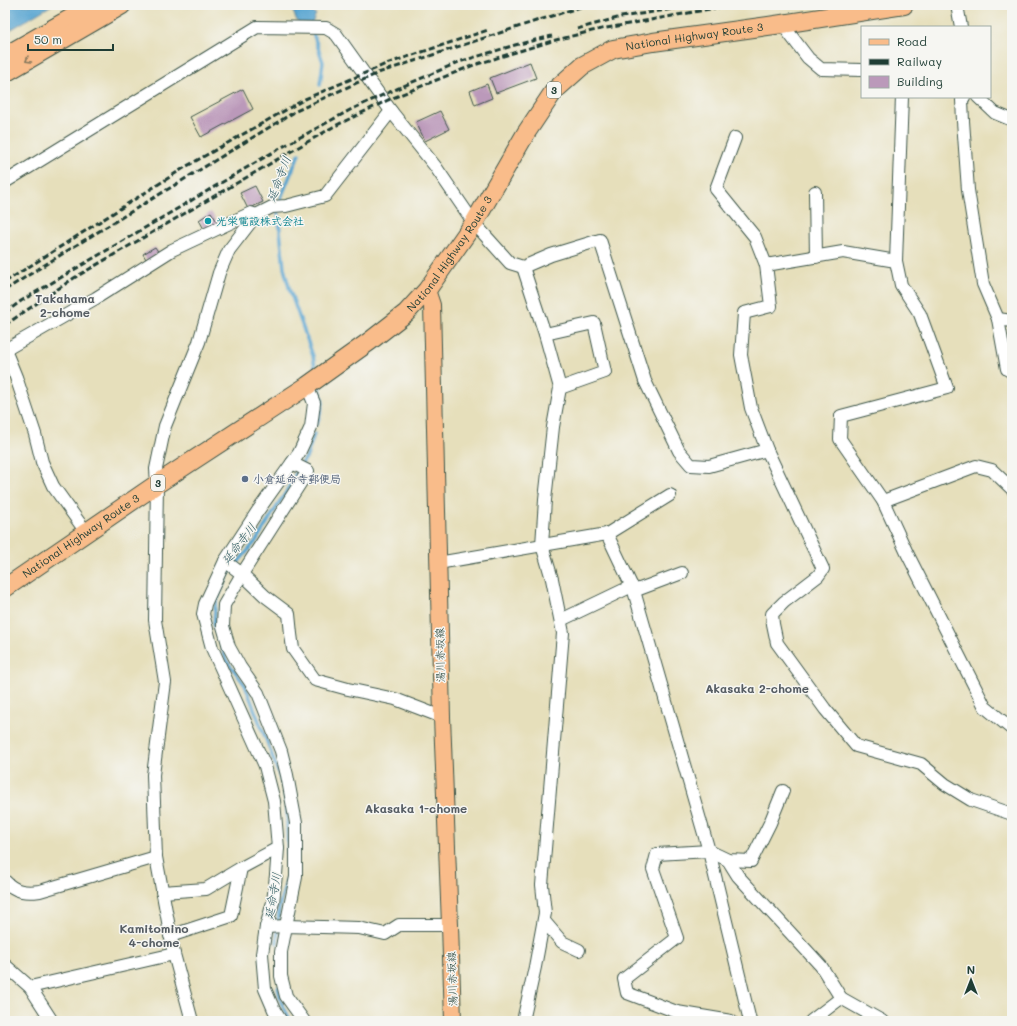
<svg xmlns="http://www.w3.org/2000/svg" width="1017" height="1026" viewBox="0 0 1017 1026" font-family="Mali,'Klee One',sans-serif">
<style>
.water{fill:#58a5d1;stroke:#3c7182}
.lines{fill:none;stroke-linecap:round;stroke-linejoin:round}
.stream{stroke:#58a5d1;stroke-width:3.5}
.building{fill:#bb99ba}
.minor-casing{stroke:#3d5548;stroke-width:14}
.major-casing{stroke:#3d5548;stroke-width:18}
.highway-casing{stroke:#3d5548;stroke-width:20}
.minor{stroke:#fff;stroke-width:12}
.major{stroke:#f9bc8a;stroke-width:16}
.highway{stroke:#f9bc8a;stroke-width:18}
.rail{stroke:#1f3d34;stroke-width:3;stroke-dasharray:6 3;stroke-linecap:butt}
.oneway{stroke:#81765b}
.culture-dot{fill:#0f9aa8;stroke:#f6f6f2;stroke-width:1.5}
.service-dot{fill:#5c6f8a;stroke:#f6f6f2;stroke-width:1.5}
.labels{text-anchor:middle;stroke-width:3;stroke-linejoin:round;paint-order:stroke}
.shield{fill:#f6f6f2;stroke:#60746d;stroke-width:1}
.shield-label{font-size:10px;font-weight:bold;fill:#1f3d34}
.street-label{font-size:11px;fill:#1f3d34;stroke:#f6f6f2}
.culture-label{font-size:11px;font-weight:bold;fill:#0d838f;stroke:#f6f6f2;text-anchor:start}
.service-label{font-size:11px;font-weight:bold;fill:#4e5e75;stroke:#f6f6f2;text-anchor:start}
.water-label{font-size:12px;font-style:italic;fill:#305c63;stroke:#f6f6f2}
.neighbourhood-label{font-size:12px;font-weight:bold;fill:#565d63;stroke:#f6f6f2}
</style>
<rect width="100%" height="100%" fill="#f6f6f2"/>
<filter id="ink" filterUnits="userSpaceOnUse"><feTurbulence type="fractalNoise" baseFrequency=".025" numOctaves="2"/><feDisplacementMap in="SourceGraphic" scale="8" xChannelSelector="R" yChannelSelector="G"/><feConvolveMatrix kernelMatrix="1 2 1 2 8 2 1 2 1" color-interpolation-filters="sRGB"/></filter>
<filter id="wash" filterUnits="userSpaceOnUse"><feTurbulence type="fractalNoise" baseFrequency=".012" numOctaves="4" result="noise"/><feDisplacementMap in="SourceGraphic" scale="16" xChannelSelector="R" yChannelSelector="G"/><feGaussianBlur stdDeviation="0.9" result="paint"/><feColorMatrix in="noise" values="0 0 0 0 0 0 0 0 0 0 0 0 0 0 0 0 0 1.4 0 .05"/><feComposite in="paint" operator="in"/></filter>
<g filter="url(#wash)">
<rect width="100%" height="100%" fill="#e6dfbb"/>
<g class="water">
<polygon points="5,5 52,5 5,33"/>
<polygon points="290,5 314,5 313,13 316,14 312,23 298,23"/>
</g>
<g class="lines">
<g class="stream">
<polyline points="312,30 323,62 320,85"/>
<polyline points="299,154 282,195 278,211 284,268 290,291 313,356 316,372"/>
<polyline points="317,424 323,403 319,384"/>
<polyline points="277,943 279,907 288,875 287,813 284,789 269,747 245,685 226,660 221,643 214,626 215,606 220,592 228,574 256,541 286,492 297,471 307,456 314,434"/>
<polyline points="278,987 281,1002 291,1021"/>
</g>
</g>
<g id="blocks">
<g class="building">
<polygon points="530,62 536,78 496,93 490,78"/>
<polygon points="487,84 492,98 475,105 470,91"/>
<polygon points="243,89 253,109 201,137 190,117"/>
<polygon points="440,111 449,129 425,141 416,122"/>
<polygon points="255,186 263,202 248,209 240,193"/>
<polygon points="211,212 218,223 205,231 199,220"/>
<polygon points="155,247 159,253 147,261 143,254"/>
</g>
</g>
</g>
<g filter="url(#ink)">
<use href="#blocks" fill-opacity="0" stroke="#3d5548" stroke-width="1"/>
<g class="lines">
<defs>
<g id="minor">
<polyline points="957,5 961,27"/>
<polyline points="782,24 808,58 821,69 862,70"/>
<polyline points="902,97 896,261 901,285 920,314 947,388 841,416 840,439 883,501 907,553 985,707 1012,729"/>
<polyline points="964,97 962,100 963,121 968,190 983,284 998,319 1007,369 1012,372"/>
<polyline points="978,97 995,113 1012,120"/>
<polyline points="735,138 716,189 755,237 766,265"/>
<polyline points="5,182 257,27 326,28 336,34 391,111 435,166 474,223 510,263 523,267 551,255 600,240 645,381 679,451 691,465 709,466 767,450"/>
<polyline points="815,192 816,257"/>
<polyline points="896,261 843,252 766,265 771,306 744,313 741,355 751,408 767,450 823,569 818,576 784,602 772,614 773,624 777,643 825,709 856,746 921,764 945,784 971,800 1012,814"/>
<polyline points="523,267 545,334 560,388 553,427 545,500 542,545 552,579 563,633 542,885 545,913 535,967 523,1021"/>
<polyline points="998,319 1012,321"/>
<polyline points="545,334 594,323 605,372 560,388"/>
<polyline points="292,463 308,471 242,574 224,605 223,626 229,647 240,667 258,693 281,751 287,775 296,823 296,877 286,926 281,952 281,976 286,996 304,1021"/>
<polyline points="883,501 976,466 992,470 1012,489"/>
<polyline points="86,532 53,486 42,462 35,434 16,377 5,350 96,298 172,250 251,213 256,215"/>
<polyline points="607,534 634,591 709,851 750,1021"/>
<polyline points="225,561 242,574 265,596 289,614 291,634 293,649 315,680 348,689 395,699 442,717"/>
<polyline points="438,563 607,534 670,495"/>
<polyline points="634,591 682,573"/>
<polyline points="561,620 632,586"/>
<polyline points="728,860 738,876 821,966 841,998"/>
<path d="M5,881C15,892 26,893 40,891L156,857"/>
<polyline points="162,892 206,889 241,868"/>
<polyline points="544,921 562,942 579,950"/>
<polyline points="266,927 286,926 359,928 385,934 399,925 450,925"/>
<polyline points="170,936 231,916 241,868 278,848"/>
<polyline points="5,965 30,987 52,1021"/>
<polyline points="30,987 174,954"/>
<polyline points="192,1021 174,954 156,857 153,775 165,682 155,620 157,484 156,469 165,426 199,342 219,273 229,250 256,215 272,207 286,206 325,196 391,111"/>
<polyline points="281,1021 274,1010 265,989 262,954 266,927 273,902 276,875 278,848 274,801 265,766 212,648 203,614 205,604 225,561 257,512 299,453 311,427 314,403 307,386"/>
<polyline points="731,1021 677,1012 627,993 624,979 677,938 653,869 657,854 709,851 728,860 751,861 770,823 783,791"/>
<polyline points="811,1021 841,998 882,1021"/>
</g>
<polyline id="major" points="427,290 432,305 442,717 450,925 453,1021"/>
<g id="highway">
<polyline points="5,56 94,5"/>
<polyline points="5,73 122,5"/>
<path id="s1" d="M5,588L157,484L307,386L370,341L406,313L427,290L474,223L526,133L554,91L582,66L613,49L653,42L782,24L904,5"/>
</g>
</defs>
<use href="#minor" class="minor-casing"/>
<use href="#major" class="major-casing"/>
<use href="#highway" class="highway-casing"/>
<use href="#minor" class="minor"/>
<use href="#major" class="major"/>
<use href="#highway" class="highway"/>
<g class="rail">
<polyline points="577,29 621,17 699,5"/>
<polyline points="5,282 187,166 305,99 386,64 488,30"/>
<polyline points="5,290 70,249 296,111 378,73 536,21 587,5"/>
<polyline points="5,313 21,301 275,151 350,110 385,94 459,62 515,45 552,36"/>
<polyline points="5,325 74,278 333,127 388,100 429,83 474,65 552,41 596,30 710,9 739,5"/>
</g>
</g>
<defs><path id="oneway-chevron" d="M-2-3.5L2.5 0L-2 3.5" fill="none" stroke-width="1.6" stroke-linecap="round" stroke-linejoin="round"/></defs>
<use class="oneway" href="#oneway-chevron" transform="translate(28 60) rotate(150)"/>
</g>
<circle class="culture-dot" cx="208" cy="221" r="4"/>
<circle class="service-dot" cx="245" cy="479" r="4"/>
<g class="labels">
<g class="shield">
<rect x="547" y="82" width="14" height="16" rx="3"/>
<rect x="151" y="475" width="14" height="16" rx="3"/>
</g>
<g class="shield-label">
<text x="554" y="94">3</text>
<text x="158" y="487">3</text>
</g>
<g class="street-label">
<text dy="4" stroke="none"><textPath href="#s1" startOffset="909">National Highway Route 3</textPath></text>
<text dy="4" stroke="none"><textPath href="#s1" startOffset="560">National Highway Route 3</textPath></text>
<text dy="4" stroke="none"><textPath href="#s1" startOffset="92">National Highway Route 3</textPath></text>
<text transform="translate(440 655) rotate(-91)" y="4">湯川赤坂線</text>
<text transform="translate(452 979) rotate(-92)" y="4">湯川赤坂線</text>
</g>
<g class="culture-label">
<text x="216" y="225">光栄電設株式会社</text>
</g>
<g class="service-label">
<text x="253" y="483">小倉延命寺郵便局</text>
</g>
<g class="water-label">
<text transform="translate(279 179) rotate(-69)" y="4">延命寺川</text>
<text transform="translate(239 544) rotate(-52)" y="4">延命寺川</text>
<text transform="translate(273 896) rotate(-80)" y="4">延命寺川</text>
</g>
<g class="neighbourhood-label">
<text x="65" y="303">Takahama<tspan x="65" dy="14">2-chome</tspan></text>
<text x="757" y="693">Akasaka 2-chome</text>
<text x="416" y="813">Akasaka 1-chome</text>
<text x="154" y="933">Kamitomino<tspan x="154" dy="14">4-chome</tspan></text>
</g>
</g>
<rect width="1017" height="1026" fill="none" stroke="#f6f6f2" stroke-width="20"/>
<rect x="861" y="26" width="130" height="72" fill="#f6f6f2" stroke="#a0aca6"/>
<rect x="869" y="39" width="20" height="6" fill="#f9bc8a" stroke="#a0aca6"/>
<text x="897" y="46" font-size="12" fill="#1f3d34">Road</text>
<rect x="869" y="59" width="20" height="6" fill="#1f3d34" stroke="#a0aca6"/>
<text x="897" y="66" font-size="12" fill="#1f3d34">Railway</text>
<rect x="869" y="76" width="20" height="12" fill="#bb99ba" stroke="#a0aca6"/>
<text x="897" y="86" font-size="12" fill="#1f3d34">Building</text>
<g transform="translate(971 980)" stroke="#f6f6f2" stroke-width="3" paint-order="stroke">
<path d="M0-3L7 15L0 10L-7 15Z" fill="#1f3d34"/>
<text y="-6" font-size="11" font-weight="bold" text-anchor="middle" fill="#1f3d34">N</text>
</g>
<path d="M28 44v6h85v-6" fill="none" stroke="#1f3d34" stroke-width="2"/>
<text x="34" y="44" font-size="12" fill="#1f3d34" stroke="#f6f6f2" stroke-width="3" paint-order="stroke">50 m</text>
</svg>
